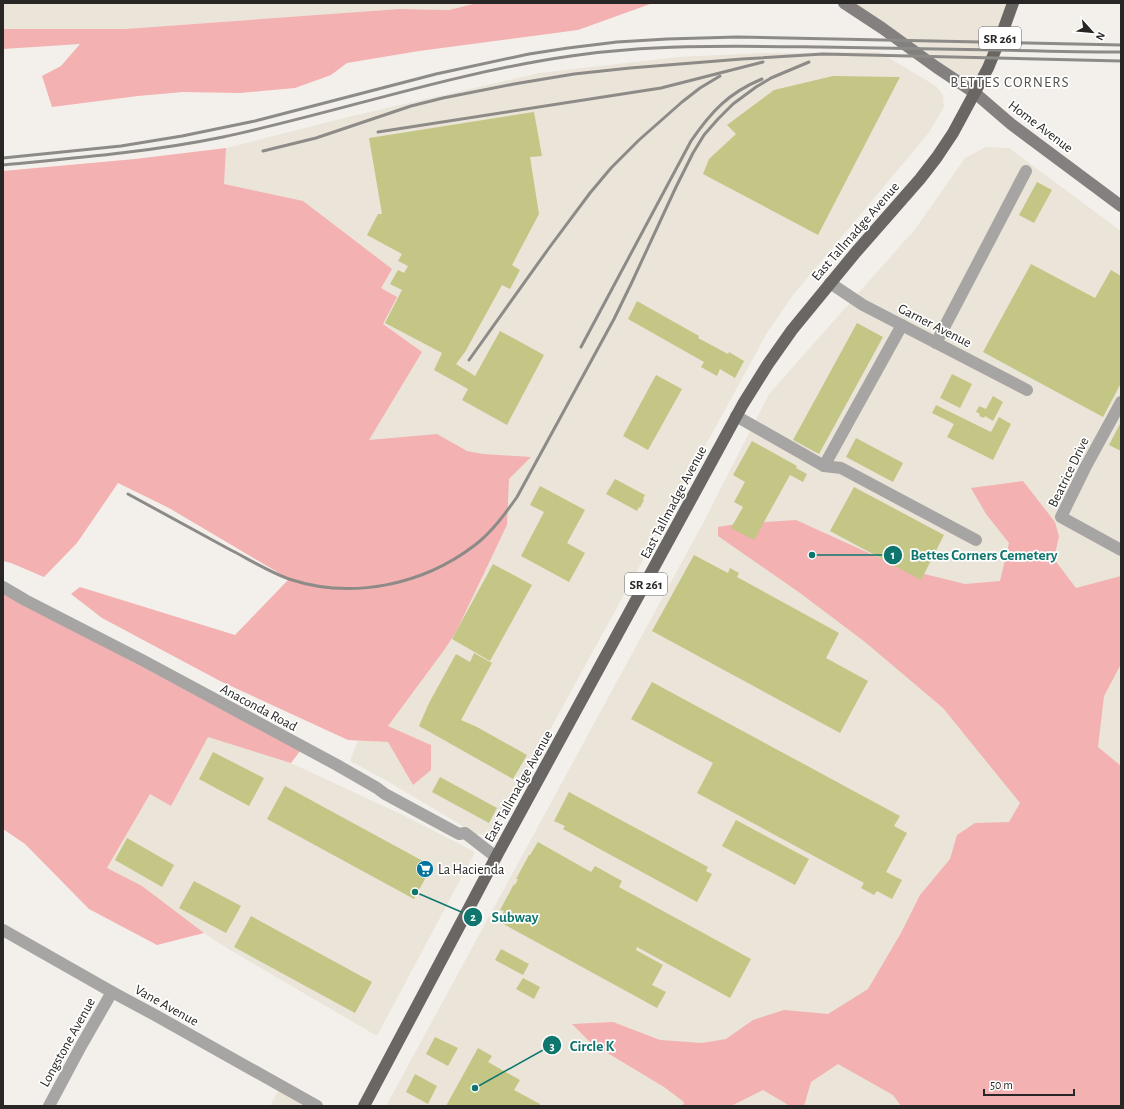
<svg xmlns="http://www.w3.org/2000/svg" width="1124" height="1109" viewBox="0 0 1124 1109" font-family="'Alegreya Sans',sans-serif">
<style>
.built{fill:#ebe4d9}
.green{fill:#f3b1b1}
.building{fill:#c3c685}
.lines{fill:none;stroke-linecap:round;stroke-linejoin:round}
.street{stroke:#a7a5a4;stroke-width:12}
.secondary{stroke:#83807f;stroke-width:12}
.primary{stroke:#6a6664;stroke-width:12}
.rail{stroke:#8d8b88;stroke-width:3}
.labels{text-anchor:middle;stroke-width:3.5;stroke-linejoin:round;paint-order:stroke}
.shield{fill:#fff;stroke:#686866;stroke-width:1}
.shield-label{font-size:13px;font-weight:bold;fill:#282725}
.street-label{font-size:14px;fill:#282725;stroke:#fff}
.poi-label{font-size:14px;fill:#282725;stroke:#fff;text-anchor:start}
.neighbourhood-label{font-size:15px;letter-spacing:1px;fill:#54514e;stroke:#fff}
.leader{fill:none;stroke:#0f766e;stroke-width:1.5}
.callout-dot{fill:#0f766e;stroke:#fff;stroke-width:1.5}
.mark-label{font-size:12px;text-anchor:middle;font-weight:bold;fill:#fff}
.callout-label{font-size:15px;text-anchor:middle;font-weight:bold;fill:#0f766e;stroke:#fff;stroke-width:3.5;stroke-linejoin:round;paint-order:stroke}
</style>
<rect width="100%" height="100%" fill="#f3f0eb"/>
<g class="built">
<polygon points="3,3 477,3 449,10 399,9 125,29 3,29"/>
<polygon points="844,3 1013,3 975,93"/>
<polygon points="879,52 936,86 943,95 944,107 928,134 793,295 767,333 492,836 476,834 387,781 350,761 358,740 388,742 413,785 431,745 388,726 445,649 456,632 507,525 448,513 183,385 219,246 226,148 348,117 539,73 678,57 762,53"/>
<polygon points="986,147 1009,148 1121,231 1121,1106 386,1106 702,525 769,394 916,228 965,158"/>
<polygon points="215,722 291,763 405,816 475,852 377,1036 230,950 106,870 150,794 171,806"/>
<polygon points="281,1086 317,1106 270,1106"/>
</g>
<g class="green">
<polygon points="477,3 653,3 578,30 419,51 347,63 331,75 295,88 240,93 183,92 138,96 52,107 42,76 61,66 80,44 3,49 3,29 125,29 399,9 449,10"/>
<polygon points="226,148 224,184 303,201 392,269 381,288 397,297 383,324 422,352 369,440 437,434 467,451 483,454 531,457 509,479 507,525 456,632 445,649 388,726 431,745 431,770 413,785 388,742 348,740 220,681 102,618 71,594 80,587 235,635 289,579 169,508 118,483 77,543 44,577 11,563 3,561 3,171 135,159"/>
<polygon points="1023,481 1055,522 1059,536 1054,559 1076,588 1121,576 1121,664 1104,696 1098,747 1121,766 1121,1106 901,1106 893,1095 838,1064 811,1082 804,1106 790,1106 763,1090 731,1106 683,1106 684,1102 664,1087 591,1043 572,1024 613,1022 660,1040 702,1043 726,1039 753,1020 784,1010 828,1014 868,989 901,933 920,895 950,859 957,835 975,823 1009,822 1020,803 943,708 865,642 800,593 718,536 718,527 736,524 796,520 904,569 965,584 1000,581 1009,543 986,514 971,488"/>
<polygon points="3,587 17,600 300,751 291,763 208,737 171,806 150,794 107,868 142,886 204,933 157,945 89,909 25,844 3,829"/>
</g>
<g class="building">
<polygon points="833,76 900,77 818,235 703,174 709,159 736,134 727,125 774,90"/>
<polygon points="534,112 542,156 530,157 539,214 512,265 520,270 510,289 502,285 465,352 456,364 475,376 500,331 544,355 507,425 462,400 468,389 434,370 442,353 385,323 402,290 390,284 398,270 404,273 408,266 398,261 402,254 367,235 378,214 382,214 369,138"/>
<polygon points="1037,182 1052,190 1034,223 1019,215"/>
<polygon points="1031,264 1095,298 1111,270 1121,276 1121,383 1103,417 983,352"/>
<polygon points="637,301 699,336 698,338 728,354 729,352 744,361 735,378 720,369 717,376 701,367 704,362 628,319"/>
<polygon points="857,323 883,337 819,454 793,440"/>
<polygon points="952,374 972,384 960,408 940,398"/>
<polygon points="656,375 682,389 648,450 623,436"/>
<polygon points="993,396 1003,402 993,421 985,416 984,418 979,416 980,414 976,412 979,406 986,409"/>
<polygon points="936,405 991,432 999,417 1011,424 993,460 947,437 954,424 932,413"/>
<polygon points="1121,422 1121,451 1109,445"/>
<polygon points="856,438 903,463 893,482 846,457"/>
<polygon points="752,441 797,466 796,468 807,474 803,482 790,475 754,540 731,528 743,507 734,502 745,482 733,475"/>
<polygon points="615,479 645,495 643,499 644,500 640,508 639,507 637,511 606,494"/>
<polygon points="540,486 585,510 567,543 585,553 569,582 521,556 544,512 530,505"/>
<polygon points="854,487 944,535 921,580 830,531"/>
<polygon points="694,555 728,573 730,568 739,573 737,577 839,633 826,658 868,681 840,733 652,631"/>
<polygon points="493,564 532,585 490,661 452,639"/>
<polygon points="474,653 492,663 461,720 477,727 527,755 513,779 419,726 429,703 456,654 470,662"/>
<polygon points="652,682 900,816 894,826 907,833 886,872 902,880 892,899 877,891 874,895 861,888 864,883 697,793 713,763 631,719"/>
<polygon points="213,752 264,778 249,806 199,779"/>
<polygon points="440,777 497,808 489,823 432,792"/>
<polygon points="285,786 432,866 414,899 267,819"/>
<polygon points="569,792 708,867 706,871 712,874 697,902 563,829 565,826 554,821"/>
<polygon points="736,820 809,859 795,885 722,846"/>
<polygon points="127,838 174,865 162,887 115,860"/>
<polygon points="538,842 591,872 595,866 622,881 619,887 751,959 730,998 637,947 636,950 663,965 652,985 666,992 657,1008 498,921 504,911 500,910 514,884 515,885 518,879 516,879 529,855 530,855"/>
<polygon points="194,881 241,906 226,933 179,908"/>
<polygon points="251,916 372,982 355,1013 234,947"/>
<polygon points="501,949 529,964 523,975 495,960"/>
<polygon points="523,978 540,987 534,999 516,989"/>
<polygon points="435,1037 458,1048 448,1066 426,1054"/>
<polygon points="478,1048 492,1056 488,1062 520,1080 514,1090 540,1104 539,1106 446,1106"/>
<polygon points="415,1074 437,1086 428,1104 406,1092"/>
</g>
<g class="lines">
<g class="street">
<polyline points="830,283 863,305 1027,390"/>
<polyline points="936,343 1026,171"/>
<polyline points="1121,402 1085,468 1061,517 1121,550"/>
<polyline points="736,416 824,466 841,468 976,540"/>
<polyline points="824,466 902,325"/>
<polyline points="3,587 25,600 142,660 337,765 377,788 385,794 459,834 465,833 496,857"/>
<polyline points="3,930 112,992 153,1014 317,1106"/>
<polyline points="49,1106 81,1046 112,992"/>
</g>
<polyline class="secondary" points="844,3 882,28 936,67 975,93 1011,124 1121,206"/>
<polyline class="primary" points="364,1106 496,857 743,404 768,364 792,330 856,252 920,179 937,157 953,133 988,68 1000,39 1013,3"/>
<g class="rail">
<polyline points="378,132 661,88 763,62"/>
<polyline points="263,151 316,138 411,106 443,98 514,84 574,74 630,68 742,59 823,54 1121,61"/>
<polyline points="3,158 121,146 182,136 255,121 436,74 529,54 568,48 617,42 667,39 737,37 1121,45"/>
<path d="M3,165C76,158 150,152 223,137C339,112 452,73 571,56C653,44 737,46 820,47C879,48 937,49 996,50C1038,51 1079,52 1121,52"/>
<path d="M581,347L691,141C711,112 728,93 762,79"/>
<polyline points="469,360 549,248 590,193 611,168 639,140 682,102 700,88 720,76"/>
<path d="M128,494C161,512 194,530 227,548C247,558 267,571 289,579C352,600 423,585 475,545C492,532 505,514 517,497L614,319L632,282L676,187L693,153L704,135L718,119L733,104L756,87L771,78L809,62"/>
</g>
</g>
<defs>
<symbol id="supermarket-disc" viewBox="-11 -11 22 22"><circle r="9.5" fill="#00739d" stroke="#fff"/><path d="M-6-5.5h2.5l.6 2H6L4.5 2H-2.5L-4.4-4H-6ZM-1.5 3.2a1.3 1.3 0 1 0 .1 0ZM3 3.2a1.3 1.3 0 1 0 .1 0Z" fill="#fff"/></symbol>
</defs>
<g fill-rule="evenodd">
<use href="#supermarket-disc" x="415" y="859" width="20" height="20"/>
</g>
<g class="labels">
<g class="shield">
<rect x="979" y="27" width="42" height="22" rx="3"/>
<rect x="625" y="573" width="42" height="22" rx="3"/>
</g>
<g class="shield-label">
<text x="1000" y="43">SR 261</text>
<text x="646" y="589">SR 261</text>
</g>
<g class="street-label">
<text transform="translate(1041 126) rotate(37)" y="5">Home Avenue</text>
<text transform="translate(855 231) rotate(-49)" y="5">East Tallmadge Avenue</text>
<text transform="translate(935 325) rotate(27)" y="5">Garner Avenue</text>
<text transform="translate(1068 472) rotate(-64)" y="5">Beatrice Drive</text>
<text transform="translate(673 502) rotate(-62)" y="5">East Tallmadge Avenue</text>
<text transform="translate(259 707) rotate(28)" y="5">Anaconda Road</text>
<text transform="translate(518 786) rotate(-61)" y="5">East Tallmadge Avenue</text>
<text transform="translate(167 1005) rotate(29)" y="5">Vane Avenue</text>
<text transform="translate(67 1042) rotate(-61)" y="5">Longstone Avenue</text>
</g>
<g class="poi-label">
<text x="438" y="874">La Hacienda</text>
</g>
<g class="neighbourhood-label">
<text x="1010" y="87">BETTES CORNERS</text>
</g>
</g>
<path class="leader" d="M812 555L893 555M415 892L473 917M475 1088L552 1045"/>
<g class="callout-dot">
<circle cx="812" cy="555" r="4"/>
<circle cx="415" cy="892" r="4"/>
<circle cx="475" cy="1088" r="4"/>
<circle cx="893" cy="555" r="10"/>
<circle cx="473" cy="917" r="10"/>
<circle cx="552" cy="1045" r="10"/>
</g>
<g class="mark-label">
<text x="893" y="559">1</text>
<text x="473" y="921">2</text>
<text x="552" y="1050">3</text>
</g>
<g class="callout-label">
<text x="984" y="560">Bettes Corners Cemetery</text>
<text x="515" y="922">Subway</text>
<text x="592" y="1051">Circle K</text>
</g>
<rect width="1124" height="1109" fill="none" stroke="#282725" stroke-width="8"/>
<g transform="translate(1092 32) rotate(117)" stroke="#ffffff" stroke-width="3" paint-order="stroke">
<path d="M0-3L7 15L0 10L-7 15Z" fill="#282725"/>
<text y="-6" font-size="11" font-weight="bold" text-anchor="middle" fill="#282725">N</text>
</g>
<path d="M984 1089v6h90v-6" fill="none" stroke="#282725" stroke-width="2"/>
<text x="990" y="1089" font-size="12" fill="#282725" stroke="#ffffff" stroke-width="3" paint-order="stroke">50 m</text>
</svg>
